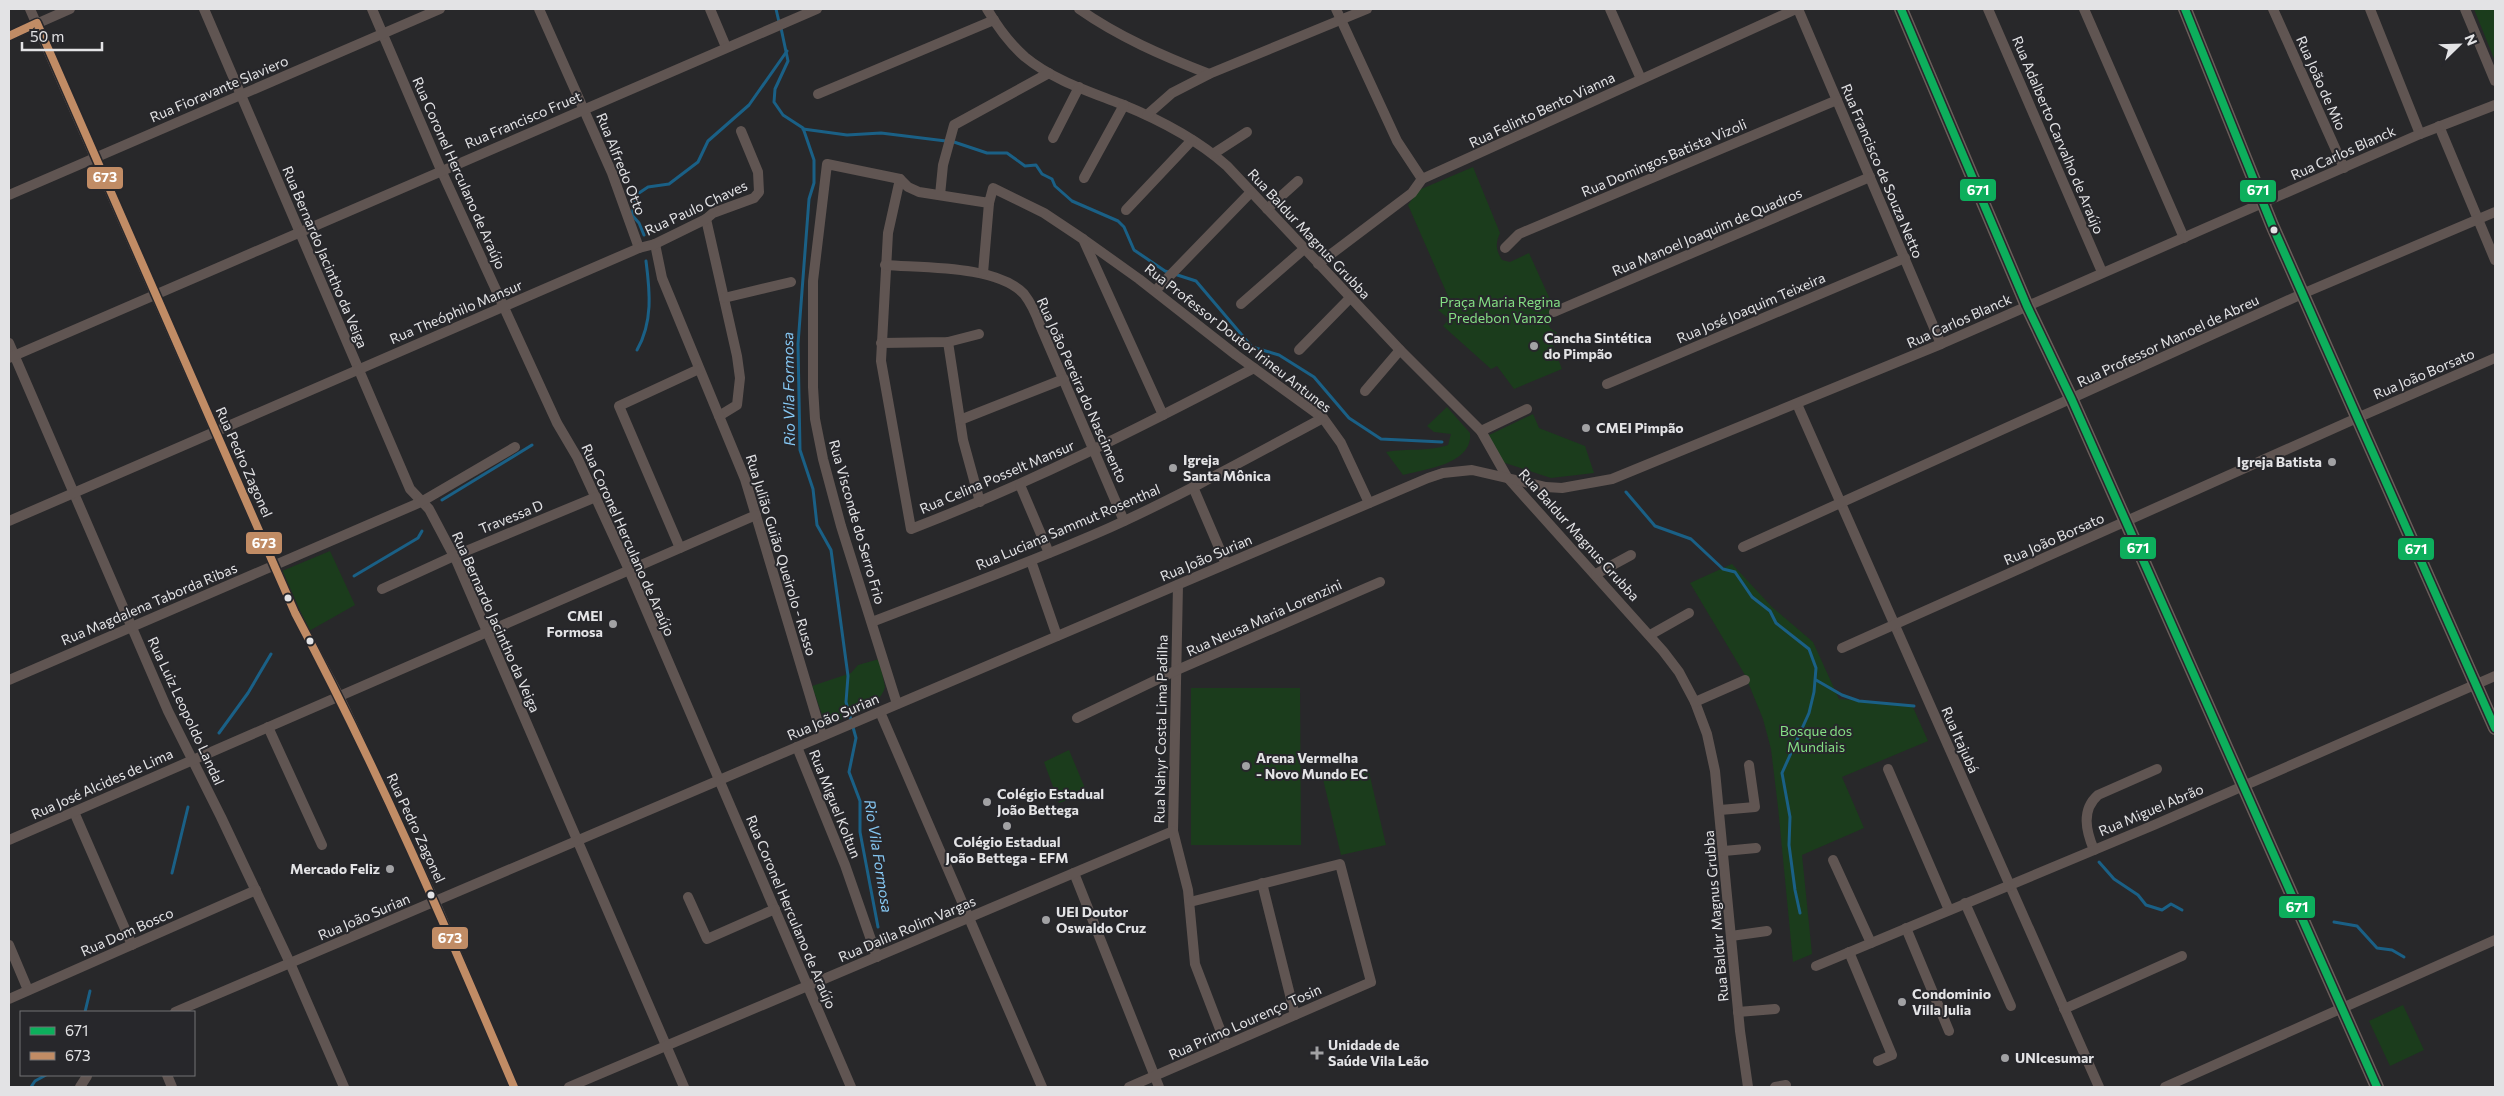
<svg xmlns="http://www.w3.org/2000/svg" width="2504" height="1096" viewBox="0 0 2504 1096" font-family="Commissioner,sans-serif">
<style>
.green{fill:#1b3c1c}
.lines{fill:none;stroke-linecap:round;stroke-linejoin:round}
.stream{stroke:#1a6086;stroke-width:3}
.minor{stroke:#605552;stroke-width:10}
.major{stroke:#6a5d59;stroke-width:14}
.bus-1-casing{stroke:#27272b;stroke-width:11}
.bus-2-casing{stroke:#27272b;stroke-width:11}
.bus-1{stroke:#0daf5c;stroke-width:8}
.bus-2{stroke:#c18c65;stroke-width:8}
.bus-dot{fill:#e3e3e5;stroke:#27272b;stroke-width:2}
.poi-dot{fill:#a2a2a4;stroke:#27272b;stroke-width:2}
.labels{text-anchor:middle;stroke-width:4;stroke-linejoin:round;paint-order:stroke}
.street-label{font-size:14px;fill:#e3e3e5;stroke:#27272b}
.park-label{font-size:14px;fill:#84de84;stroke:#27272b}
.poi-label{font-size:14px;font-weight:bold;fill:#e3e3e5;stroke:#27272b;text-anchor:start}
.water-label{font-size:15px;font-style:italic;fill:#85c7f2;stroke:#27272b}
.line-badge{stroke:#27272b;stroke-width:2}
.badge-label{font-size:14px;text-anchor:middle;font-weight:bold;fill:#fff}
</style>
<rect width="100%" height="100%" fill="#28282a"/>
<g class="green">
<polygon points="2474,9 2495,9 2495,61"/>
<path d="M1473,167L1500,233C1495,244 1496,250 1502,260L1510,262L1529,253L1553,306L1547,319L1550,328L1557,333L1551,341L1562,369L1514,389L1497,366L1491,369L1443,326L1449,319L1438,310L1451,303L1408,205L1419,190Z"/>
<path d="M1447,407L1470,433C1473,464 1426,469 1403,475L1386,452C1408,448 1426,452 1448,445L1451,434L1434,432L1427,426Z"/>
<polygon points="1533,414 1539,428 1585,446 1594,473 1551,478 1502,462 1487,436"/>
<polygon points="330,551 355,605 309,631 282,571"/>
<polygon points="1732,564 1772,607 1813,642 1839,699 1912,705 1928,741 1842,777 1864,828 1802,855 1812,954 1793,962 1778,807 1771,749 1763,719 1745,675 1690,583"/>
<path d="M879,659L885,687C879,709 849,715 830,724L825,723L812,686L851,673L858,665Z"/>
<polygon points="1191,688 1300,688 1301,845 1191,845"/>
<polygon points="1069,750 1087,793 1059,803 1044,762"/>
<polygon points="1368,768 1386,845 1341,855 1323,779"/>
<polygon points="2403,1005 2424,1050 2390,1066 2369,1021"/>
</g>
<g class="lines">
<g class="stream">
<polyline points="776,9 779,22"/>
<polyline points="781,28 788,61 775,89 774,102 783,115 803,128 814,160 814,183 809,199 798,344 800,450 813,489 817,525 831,550 848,676 846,702 856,738 849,772 860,801 860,832 878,927"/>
<polyline points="803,129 847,135 881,133 954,142 987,153 1007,153 1025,166 1036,165 1042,174 1052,179 1055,186 1072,201 1118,221 1124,227 1134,250 1165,271 1196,281 1252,347 1279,355 1314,377 1349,418 1381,439 1442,442"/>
<polyline points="644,235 639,223 632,215 636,195 648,187 669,184 698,162 708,141 749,105 787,51"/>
<path d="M637,350C653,322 650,292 646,261"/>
<polyline points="1626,492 1655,526 1691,539 1723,569 1735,572 1752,597 1770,611 1776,623 1809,649 1816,668 1814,692 1809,713 1782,773 1790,817 1789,845 1795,890 1800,913"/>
<polyline points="442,500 532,445"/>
<polyline points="354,576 418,538 422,531"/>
<polyline points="1816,680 1842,695 1859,701 1914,706"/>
<polyline points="219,733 248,693 271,654"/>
<polyline points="2099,862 2114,879 2138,895 2146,905 2162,910 2171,904 2182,910"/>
<polyline points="172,873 188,807"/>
<polyline points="2334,922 2357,926 2377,948 2392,950 2404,957"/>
<polyline points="85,1012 90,991"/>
<polyline points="31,1087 35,1081 46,1075"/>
</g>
<g class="minor">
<polyline points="30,9 295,613 339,696 435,902 514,1087"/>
<polyline points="204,9 410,489 429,509 457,562 684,1087"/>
<polyline points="372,9 441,170 557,423 577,457 629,570 851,1087"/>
<polyline points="539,9 612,173 639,248"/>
<polyline points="710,9 726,47"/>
<path d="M987,9C997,26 1010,44 1025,57C1053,80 1088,91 1121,104C1158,119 1197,139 1227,166L1400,350L1481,431L1507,477L1663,651L1679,672L1695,702L1707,734L1715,771L1740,1031L1748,1087"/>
<path d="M1079,9C1119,37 1163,56 1209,74"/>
<polyline points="1336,9 1397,141 1422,179"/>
<polyline points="1610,9 1641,79"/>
<polyline points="1798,9 1941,344"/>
<polyline points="1988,9 2102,272"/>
<polyline points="2084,9 2184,238"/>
<polyline points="2273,9 2344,168"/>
<polyline points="2370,9 2420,134"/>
<polyline points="2465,9 2495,81"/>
<polyline points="9,36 70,9"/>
<polyline points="818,94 994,20"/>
<polyline points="1147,115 1172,93 1209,74 1367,9"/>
<polyline points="2439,126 2495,260"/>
<polyline points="1053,138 1079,87"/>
<polyline points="1213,154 1247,132"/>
<polyline points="1084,178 1124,105"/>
<path d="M900,179L888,233L881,361L911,529C1031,483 1141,427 1254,368"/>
<polyline points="9,195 440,9"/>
<polyline points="940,195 943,165 954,125 1049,73"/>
<polyline points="1267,209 1298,181"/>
<polyline points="1126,210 1192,140"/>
<polyline points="706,219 737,356 740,378 737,405 719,416"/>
<polyline points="1083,239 1139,279 1236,355 1323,418 1341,443 1369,503"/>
<polyline points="655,244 662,278 745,479 822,736"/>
<polyline points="1505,248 1519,234 1837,100"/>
<polyline points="1318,264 1412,193 1422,179 1796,9"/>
<path d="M885,265C923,268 997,265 1024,294C1031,303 1036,314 1040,325L1124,521"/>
<polyline points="983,273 989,203"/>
<polyline points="1155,291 1251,192"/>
<polyline points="724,298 791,282"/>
<polyline points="1241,304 1304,249"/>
<polyline points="1554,312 1870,177"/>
<polyline points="948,342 963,440 980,502"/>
<polyline points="9,343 168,711 221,817 290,963 344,1087"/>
<polyline points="881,343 948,342 979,334"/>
<polyline points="1299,350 1350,298"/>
<polyline points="9,358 817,9"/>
<polyline points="1607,384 1905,258"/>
<polyline points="1365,391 1400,350"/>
<polyline points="1797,404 2099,1087"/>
<polyline points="960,420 1064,379"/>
<polyline points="1481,431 1527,409"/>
<polyline points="1020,485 1049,553"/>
<polyline points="1193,487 1226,564"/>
<polyline points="9,521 639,248 655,244 706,219 713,213 754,198 759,192 758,172 741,131"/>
<polyline points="1743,547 2302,294 2495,212"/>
<polyline points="680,548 619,406 699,369"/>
<polyline points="1031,561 1057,636"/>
<polyline points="1596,574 1631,555"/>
<polyline points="1178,585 1173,831 1188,890 1195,964 1226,1045"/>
<polyline points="382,589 454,556 596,497"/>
<path d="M872,622C952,591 1032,562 1109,528C1182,495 1252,456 1323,418"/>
<polyline points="1650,635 1689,613"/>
<polyline points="1842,648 2357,418 2495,358"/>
<polyline points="9,680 421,502 515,447"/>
<polyline points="1695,702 1745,680"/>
<polyline points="897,704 841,526 823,459 815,419 813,387 813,281 827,164 900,179 908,187 919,192 989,203 993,188 1044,213 1083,239 1163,415"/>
<polyline points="880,712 1042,1087"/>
<polyline points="1077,718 1177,670 1380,582"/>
<polyline points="268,727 322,845"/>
<polyline points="797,747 845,865 877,957"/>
<polyline points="1888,769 1949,910"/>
<polyline points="1720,810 1755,807 1749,765"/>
<polyline points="74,812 132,945"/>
<polyline points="9,840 756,515"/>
<path d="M2094,850C2086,831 2081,810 2098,795L2157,769"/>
<polyline points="1724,851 1756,848"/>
<polyline points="1833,860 1871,943"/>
<polyline points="1074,873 1159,1087"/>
<polyline points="1262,883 1295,1015"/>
<polyline points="688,897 707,939 775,909"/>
<polyline points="1965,903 2011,1006"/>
<polyline points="1906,928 1949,1031"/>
<polyline points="1731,936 1767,931"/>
<polyline points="9,945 28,990"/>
<polyline points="1849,952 1892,1055 1878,1061"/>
<polyline points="1816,966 2154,825 2495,676"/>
<polyline points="9,999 256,890"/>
<polyline points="2064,1009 2182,956"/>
<polyline points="175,1012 1428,478 1443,473 1472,470 1546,487 1562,488 1612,479 1941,344 2420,134 2495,105"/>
<polyline points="1738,1012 1775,1009"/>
<polyline points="167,1075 172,1087"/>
<polyline points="80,1087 87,1076"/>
<polyline points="569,1087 1173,831"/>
<polyline points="1129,1087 1371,982 1340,864 1190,902"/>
<polyline points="1775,1087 1786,1085"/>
<polyline points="2165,1087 2495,940"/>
</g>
<g class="major">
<polyline points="1901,9 2027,306 2072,400 2377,1087"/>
<polyline points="2185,9 2272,225 2495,728"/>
</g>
<defs>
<g id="bus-1">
<polyline points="1901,9 2027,306 2072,400 2377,1087"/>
<polyline points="2185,9 2272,225 2495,728"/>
</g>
<path id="bus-2" d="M9,36L37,23L295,613C377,767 446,927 514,1087"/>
</defs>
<use href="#bus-1" class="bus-1-casing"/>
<use href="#bus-2" class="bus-2-casing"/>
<use href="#bus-1" class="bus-1"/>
<use href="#bus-2" class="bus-2"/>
</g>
<g class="bus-dot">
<circle cx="2274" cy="230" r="4.5"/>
<circle cx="288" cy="598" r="4.5"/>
<circle cx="310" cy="641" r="4.5"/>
<circle cx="431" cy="895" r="4.5"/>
</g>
<g class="poi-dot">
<circle cx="1534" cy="346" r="5"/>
<circle cx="1586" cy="428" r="5"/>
<circle cx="2332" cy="462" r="5"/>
<circle cx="1173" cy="468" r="5"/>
<circle cx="613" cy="624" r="5"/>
<circle cx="1246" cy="766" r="5"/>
<circle cx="987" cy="802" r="5"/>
<circle cx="1007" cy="826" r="5"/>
<circle cx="390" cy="869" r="5"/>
<circle cx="1046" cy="920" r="5"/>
<circle cx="1902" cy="1002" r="5"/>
<path d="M1314.5 1045.5h5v5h5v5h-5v5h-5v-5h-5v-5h5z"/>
<circle cx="2005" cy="1058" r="5"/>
</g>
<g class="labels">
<g class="street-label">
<text transform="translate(2321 83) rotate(66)" y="5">Rua João de Mio</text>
<text transform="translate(219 89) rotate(-23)" y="5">Rua Fioravante Slaviero</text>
<text transform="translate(1542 110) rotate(-25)" y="5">Rua Felinto Bento Vianna</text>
<text transform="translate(523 120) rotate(-23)" y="5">Rua Francisco Fruet</text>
<text transform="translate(2058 135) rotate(67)" y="5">Rua Adalberto Carvalho de Araújo</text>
<text transform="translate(2343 153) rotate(-24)" y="5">Rua Carlos Blanck</text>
<text transform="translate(1664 158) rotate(-23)" y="5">Rua Domingos Batista Vizoli</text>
<text transform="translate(621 164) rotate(68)" y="5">Rua Alfredo Otto</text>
<text transform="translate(1882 171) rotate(67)" y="5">Rua Francisco de Souza Netto</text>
<text transform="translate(459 173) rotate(66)" y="5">Rua Coronel Herculano de Araújo</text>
<text transform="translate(696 208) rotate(-25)" y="5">Rua Paulo Chaves</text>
<text transform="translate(1707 232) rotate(-23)" y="5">Rua Manoel Joaquim de Quadros</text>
<text transform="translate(1309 234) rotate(47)" y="5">Rua Baldur Magnus Grubba</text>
<text transform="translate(325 257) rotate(67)" y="5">Rua Bernardo Jacintho da Veiga</text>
<text transform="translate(1751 308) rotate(-23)" y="5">Rua José Joaquim Teixeira</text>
<text transform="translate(456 312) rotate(-23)" y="5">Rua Theóphilo Mansur</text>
<text transform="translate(1959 321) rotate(-24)" y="5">Rua Carlos Blanck</text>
<text transform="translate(1238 338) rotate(38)" y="5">Rua Professor Doutor Irineu Antunes</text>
<text transform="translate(2168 341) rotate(-25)" y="5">Rua Professor Manoel de Abreu</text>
<text transform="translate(2424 374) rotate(-23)" y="5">Rua João Borsato</text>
<text transform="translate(1082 390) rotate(66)" y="5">Rua João Pereira do Nascimento</text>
<text transform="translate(244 462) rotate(66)" y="5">Rua Pedro Zagonel</text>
<text transform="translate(997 477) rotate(-23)" y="5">Rua Celina Posselt Mansur</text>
<text transform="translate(511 517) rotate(-22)" y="5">Travessa D</text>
<text transform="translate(857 522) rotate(74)" y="5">Rua Visconde do Serro Frio</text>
<text transform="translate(1068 527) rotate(-23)" y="5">Rua Luciana Sammut Rosenthal</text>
<text transform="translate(1579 535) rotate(48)" y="5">Rua Baldur Magnus Grubba</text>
<text transform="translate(2054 539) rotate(-24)" y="5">Rua João Borsato</text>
<text transform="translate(628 540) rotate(66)" y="5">Rua Coronel Herculano de Araújo</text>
<text transform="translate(781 555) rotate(73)" y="5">Rua Julião Guião Queirolo - Russo</text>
<text transform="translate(1206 558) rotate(-23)" y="5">Rua João Surian</text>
<text transform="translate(149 604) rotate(-23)" y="5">Rua Magdalena Taborda Ribas</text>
<text transform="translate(1264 618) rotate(-24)" y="5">Rua Neusa Maria Lorenzini</text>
<text transform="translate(496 622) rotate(66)" y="5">Rua Bernardo Jacintho da Veiga</text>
<text transform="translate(186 711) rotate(65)" y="5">Rua Luiz Leopoldo Landal</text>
<text transform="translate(833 717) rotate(-23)" y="5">Rua João Surian</text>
<text transform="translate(1161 729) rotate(-89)" y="5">Rua Nahyr Costa Lima Padilha</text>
<text transform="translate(1960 740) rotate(66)" y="5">Rua Itajubá</text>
<text transform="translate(102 784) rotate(-24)" y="5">Rua José Alcides de Lima</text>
<text transform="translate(835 804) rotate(68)" y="5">Rua Miguel Koltun</text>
<text transform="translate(2151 810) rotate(-23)" y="5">Rua Miguel Abrão</text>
<text transform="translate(416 828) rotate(65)" y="5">Rua Pedro Zagonel</text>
<text transform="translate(791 912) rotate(67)" y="5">Rua Coronel Herculano de Araújo</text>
<text transform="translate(1716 916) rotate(-95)" y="5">Rua Baldur Magnus Grubba</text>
<text transform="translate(364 917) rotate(-23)" y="5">Rua João Surian</text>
<text transform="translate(907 929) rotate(-23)" y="5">Rua Dalila Rolim Vargas</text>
<text transform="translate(127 932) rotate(-24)" y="5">Rua Dom Bosco</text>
<text transform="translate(1245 1022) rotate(-24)" y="5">Rua Primo Lourenço Tosin</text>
</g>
<g class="park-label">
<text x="1500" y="307">Praça Maria Regina<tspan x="1500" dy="16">Predebon Vanzo</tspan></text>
<text x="1816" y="736">Bosque dos<tspan x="1816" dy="16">Mundiais</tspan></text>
</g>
<g class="poi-label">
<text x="1544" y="343">Cancha Sintética<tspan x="1544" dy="16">do Pimpão</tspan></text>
<text x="1596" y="433">CMEI Pimpão</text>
<text x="1183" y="465">Igreja<tspan x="1183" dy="16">Santa Mônica</tspan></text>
<text x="2322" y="467" text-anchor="end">Igreja Batista</text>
<text x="603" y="621" text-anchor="end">CMEI<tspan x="603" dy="16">Formosa</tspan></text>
<text x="1256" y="763">Arena Vermelha<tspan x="1256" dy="16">- Novo Mundo EC</tspan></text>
<text x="997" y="799">Colégio Estadual<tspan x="997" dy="16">João Bettega</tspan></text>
<text x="1007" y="847" text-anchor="middle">Colégio Estadual<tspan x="1007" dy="16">João Bettega - EFM</tspan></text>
<text x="380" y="874" text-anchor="end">Mercado Feliz</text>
<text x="1056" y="917">UEI Doutor<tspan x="1056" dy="16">Oswaldo Cruz</tspan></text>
<text x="1912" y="999">Condominio<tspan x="1912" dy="16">Villa Julia</tspan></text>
<text x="1328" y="1050">Unidade de<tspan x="1328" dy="16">Saúde Vila Leão</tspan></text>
<text x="2015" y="1063">UNIcesumar</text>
</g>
<g class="water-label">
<text transform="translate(789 389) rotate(-91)" y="5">Rio Vila Formosa</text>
<text transform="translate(878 856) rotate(81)" y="5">Rio Vila Formosa</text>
</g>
</g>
<g class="line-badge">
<rect x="86" y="166" width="38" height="24" rx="5" fill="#c18c65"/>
<rect x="1959" y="178" width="38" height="24" rx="5" fill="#0daf5c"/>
<rect x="2239" y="179" width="38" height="24" rx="5" fill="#0daf5c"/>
<rect x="245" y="531" width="38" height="24" rx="5" fill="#c18c65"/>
<rect x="2119" y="536" width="38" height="24" rx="5" fill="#0daf5c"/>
<rect x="2397" y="537" width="38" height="24" rx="5" fill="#0daf5c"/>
<rect x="2278" y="895" width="38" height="24" rx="5" fill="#0daf5c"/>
<rect x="431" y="926" width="38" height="24" rx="5" fill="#c18c65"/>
</g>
<g class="badge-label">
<text x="105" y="182">673</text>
<text x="1978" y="195">671</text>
<text x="2258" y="195">671</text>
<text x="264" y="548">673</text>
<text x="2138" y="553">671</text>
<text x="2416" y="554">671</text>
<text x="2297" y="912">671</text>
<text x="450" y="943">673</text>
</g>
<rect width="2504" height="1096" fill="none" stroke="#e3e3e5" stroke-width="20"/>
<rect x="20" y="1011" width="175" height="65" fill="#27272b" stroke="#727275"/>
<rect x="30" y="1027" width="25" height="8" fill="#0daf5c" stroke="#727275"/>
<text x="65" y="1036" font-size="15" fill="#e3e3e5">671</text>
<rect x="30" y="1052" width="25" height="8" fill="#c18c65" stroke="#727275"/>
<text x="65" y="1061" font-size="15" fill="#e3e3e5">673</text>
<g transform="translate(2459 45) rotate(67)" stroke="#27272b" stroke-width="4" paint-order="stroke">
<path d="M0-4L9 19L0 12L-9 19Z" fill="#e3e3e5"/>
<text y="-8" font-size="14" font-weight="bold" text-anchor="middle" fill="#e3e3e5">N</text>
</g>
<path d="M22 42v8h80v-8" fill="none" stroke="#e3e3e5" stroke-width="2.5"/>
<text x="30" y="42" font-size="15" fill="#e3e3e5" stroke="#27272b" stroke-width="4" paint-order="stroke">50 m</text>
</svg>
